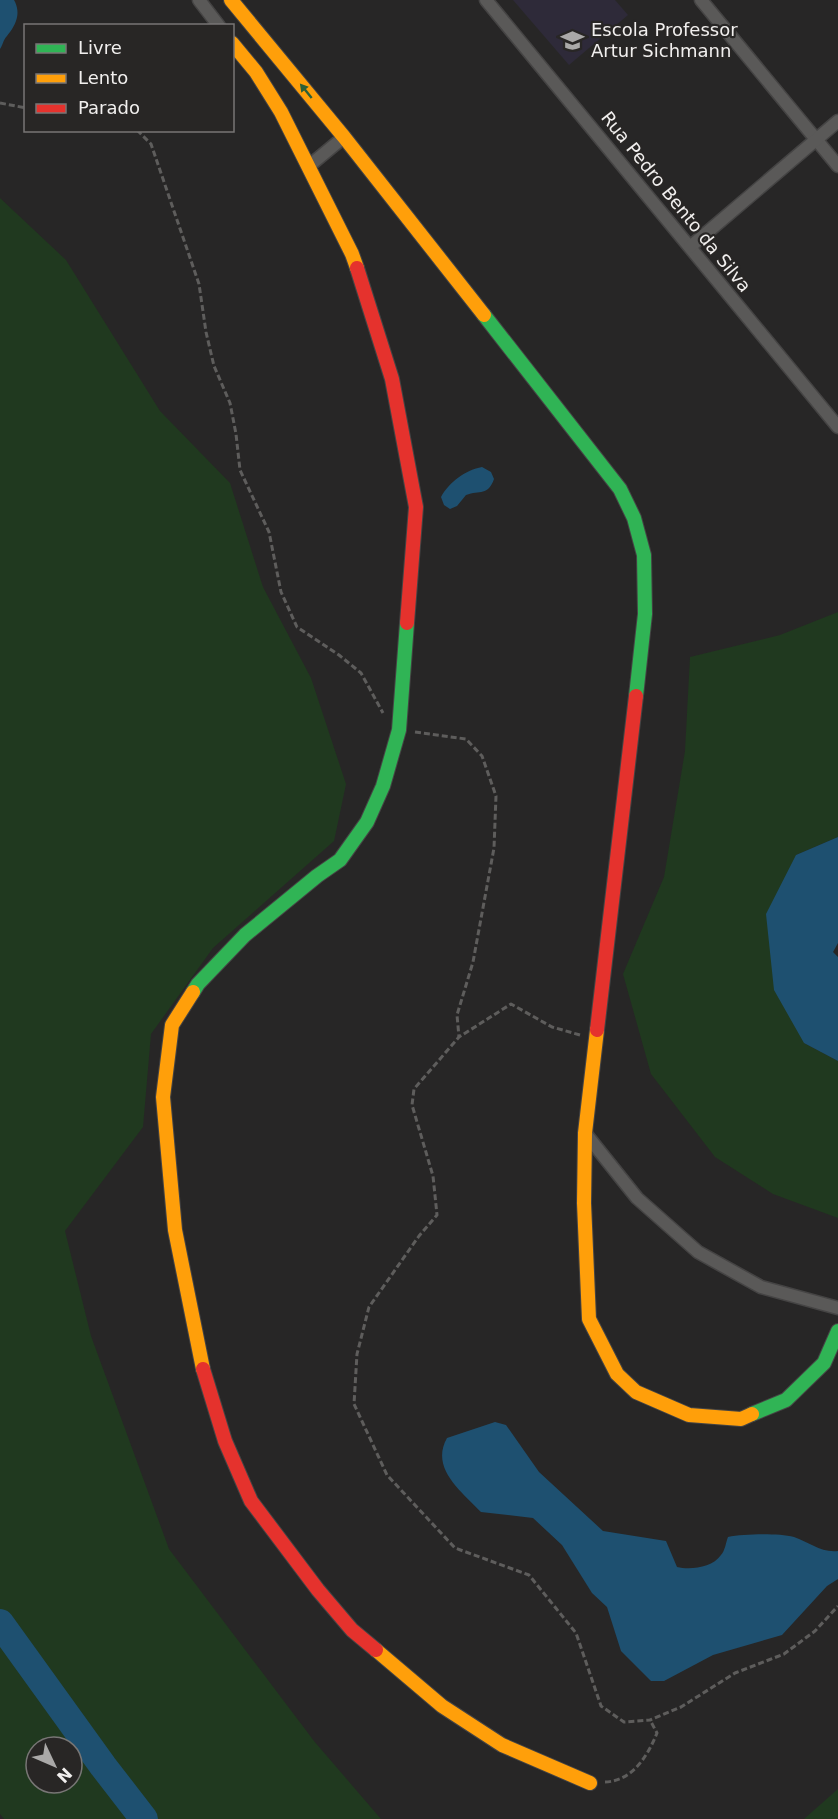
<svg xmlns="http://www.w3.org/2000/svg" width="838" height="1819" viewBox="0 0 838 1819" font-family="'DejaVu Sans',sans-serif">
<style>
.education{fill:#2e2a39}
.green{fill:#20391f;fill-rule:evenodd}
.water{fill:#1e5070}
.lines{fill:none;stroke-linecap:round;stroke-linejoin:round}
.river{stroke:#1e5070;stroke-width:28}
.street-casing{stroke:#454444;stroke-width:15}
.fast-casing{stroke:#454444;stroke-width:16}
.slow-casing{stroke:#454444;stroke-width:16}
.jam-casing{stroke:#454444;stroke-width:16}
.path{stroke:#5e5d5c;stroke-width:3;stroke-dasharray:6 3;stroke-linecap:butt}
.street{stroke:#5a5958;stroke-width:12}
.fast{stroke:#30b455;stroke-width:14}
.slow{stroke:#ff9f0a;stroke-width:14}
.jam{stroke:#e5322d;stroke-width:14}
.oneway{fill:#2b5f38}
.labels{text-anchor:middle;stroke-width:4.5;stroke-linejoin:round;paint-order:stroke}
.poi-label{font-size:18px;fill:#f1efee;stroke:#282625;text-anchor:start}
.street-label{font-size:18px;fill:#f1efee;stroke:#282625}
</style>
<rect width="100%" height="100%" fill="#272626"/>
<polygon class="education" points="513,0 615,0 628,15 569,65"/>
<g class="green">
<path d="M0,198L66,260L160,411L230,483L263,587L311,678L346,784L334,841L213,948L151,1034L143,1127L65,1231L91,1336L169,1549L314,1741L381,1819H4L0,1814ZM36,1747H72V1783H36Z"/>
<polygon points="838,612 838,837 796,855 804,1043 838,1061 838,1218 773,1194 715,1157 651,1074 623,974 664,877 685,751 690,657 780,635"/>
<polygon points="838,1789 838,1819 804,1819"/>
</g>
<g class="water">
<path d="M0,0H14C22,14 15,26 7,36C3,40 3,45 0,49Z"/>
<path d="M482,467L491,472L494,479C488,496 480,490 466,495L457,506L450,509L444,505L441,497C449,482 466,470 482,467Z"/>
<polygon points="838,837 838,943 833,952 838,957 838,1061 804,1043 774,990 766,914 796,855"/>
<path d="M495,1422L506,1425L539,1472L603,1531L666,1541L677,1567C690,1570 712,1568 721,1555C725,1551 726,1542 728,1537C744,1534 777,1533 794,1537C809,1542 821,1553 838,1551V1579L827,1586L782,1635L713,1655L664,1681H651L621,1651L607,1607L592,1593L562,1545L533,1518L481,1512C461,1491 430,1468 447,1438Z"/>
</g>
<g class="lines">
<polyline class="river" points="0,1623 103,1766 144,1819"/>
<defs>
<g id="street">
<polyline points="199,0 219,26"/>
<polyline points="486,0 838,427"/>
<polyline points="701,0 838,166"/>
<polyline points="309,166 344,137"/>
<polyline points="690,247 838,121"/>
<polyline points="585,1133 637,1198 698,1252 761,1287 838,1308"/>
</g>
<g id="fast">
<polyline points="484,315 620,489 634,518 644,555 645,614 636,696"/>
<polyline points="193,992 198,984 245,935 317,876 340,860 367,822 383,786 399,730 407,623"/>
<polyline points="752,1414 786,1400 824,1363 838,1331"/>
</g>
<g id="slow">
<polyline points="231,0 344,137 484,315"/>
<polyline points="232,43 256,72 281,112 352,254 357,268"/>
<polyline points="193,992 172,1025 163,1097 175,1230 203,1369"/>
<polyline points="597,1030 585,1133 584,1203 589,1319 617,1374 636,1392 689,1415 741,1419 752,1414"/>
<polyline points="376,1650 442,1706 502,1745 590,1783"/>
</g>
<g id="jam">
<polyline points="357,268 392,379 416,507 407,623"/>
<polyline points="597,1030 636,696"/>
<polyline points="203,1369 225,1441 251,1501 318,1590 352,1630 376,1650"/>
</g>
</defs>
<use href="#street" class="street-casing"/>
<use href="#fast" class="fast-casing"/>
<use href="#slow" class="slow-casing"/>
<use href="#jam" class="jam-casing"/>
<g class="path">
<polyline points="0,103 26,108"/>
<polyline points="137,130 151,144 199,284 206,332 214,366 230,403 236,434 240,470 269,532 281,592 297,627 339,655 361,673 383,713"/>
<polyline points="415,732 466,739 482,756 496,796 494,848 473,962 457,1015 459,1037"/>
<polyline points="580,1035 552,1027 511,1004 459,1037 414,1089 412,1105 433,1176 437,1215 419,1236 369,1307 357,1354 354,1404 387,1475 455,1548 529,1575 576,1633 601,1706 624,1722 650,1720 681,1707 735,1673 784,1654 815,1631 838,1606"/>
<path d="M605,1782C633,1781 648,1755 657,1733L650,1720"/>
</g>
<use href="#street" class="street"/>
<use href="#fast" class="fast"/>
<use href="#slow" class="slow"/>
<use href="#jam" class="jam"/>
</g>
<defs><path id="oneway-solid" d="M-6-.8H1V-3.2L6.5 0L1 3.2V.8H-6Z" transform="scale(1.5)"/></defs>
<use class="oneway" href="#oneway-solid" transform="translate(306 91) rotate(-129)"/>
<defs>
<symbol id="school-bare" viewBox="-9 -9 18 18"><path d="M0-5L7-2L0 1L-7-2ZM-4 1L0 2.5L4 1V4Q0 6-4 4Z" fill="#aaa9a8" stroke="#282625" stroke-width="2.5" paint-order="stroke"/></symbol>
</defs>
<g fill-rule="evenodd">
<use href="#school-bare" x="556" y="24" width="33" height="33"/>
</g>
<g class="labels">
<g class="poi-label">
<text x="591" y="36">Escola Professor<tspan x="591" dy="21">Artur Sichmann</tspan></text>
</g>
<g class="street-label">
<text transform="translate(676 202) rotate(51)" y="6">Rua Pedro Bento da Silva</text>
</g>
</g>
<rect x="24" y="24" width="210" height="108" fill="#282625" stroke="#787675" stroke-width="1.5"/>
<rect x="36" y="44" width="30" height="9" fill="#30b455" stroke="#787675" stroke-width="1.5"/>
<text x="78" y="54" font-size="18" fill="#f1efee">Livre</text>
<rect x="36" y="74" width="30" height="9" fill="#ff9f0a" stroke="#787675" stroke-width="1.5"/>
<text x="78" y="84" font-size="18" fill="#f1efee">Lento</text>
<rect x="36" y="104" width="30" height="9" fill="#e5322d" stroke="#787675" stroke-width="1.5"/>
<text x="78" y="114" font-size="18" fill="#f1efee">Parado</text>
<g transform="translate(54 1765) rotate(134)"><circle r="28" fill="#282625" stroke="#787675" stroke-width="1.5"/>
<path d="M0-4.5L10 22L0 15L-10 22Z" fill="#aaa9a8"/>
<text y="-9" font-size="16" font-weight="bold" text-anchor="middle" fill="#f1efee">N</text>
</g>
</svg>
